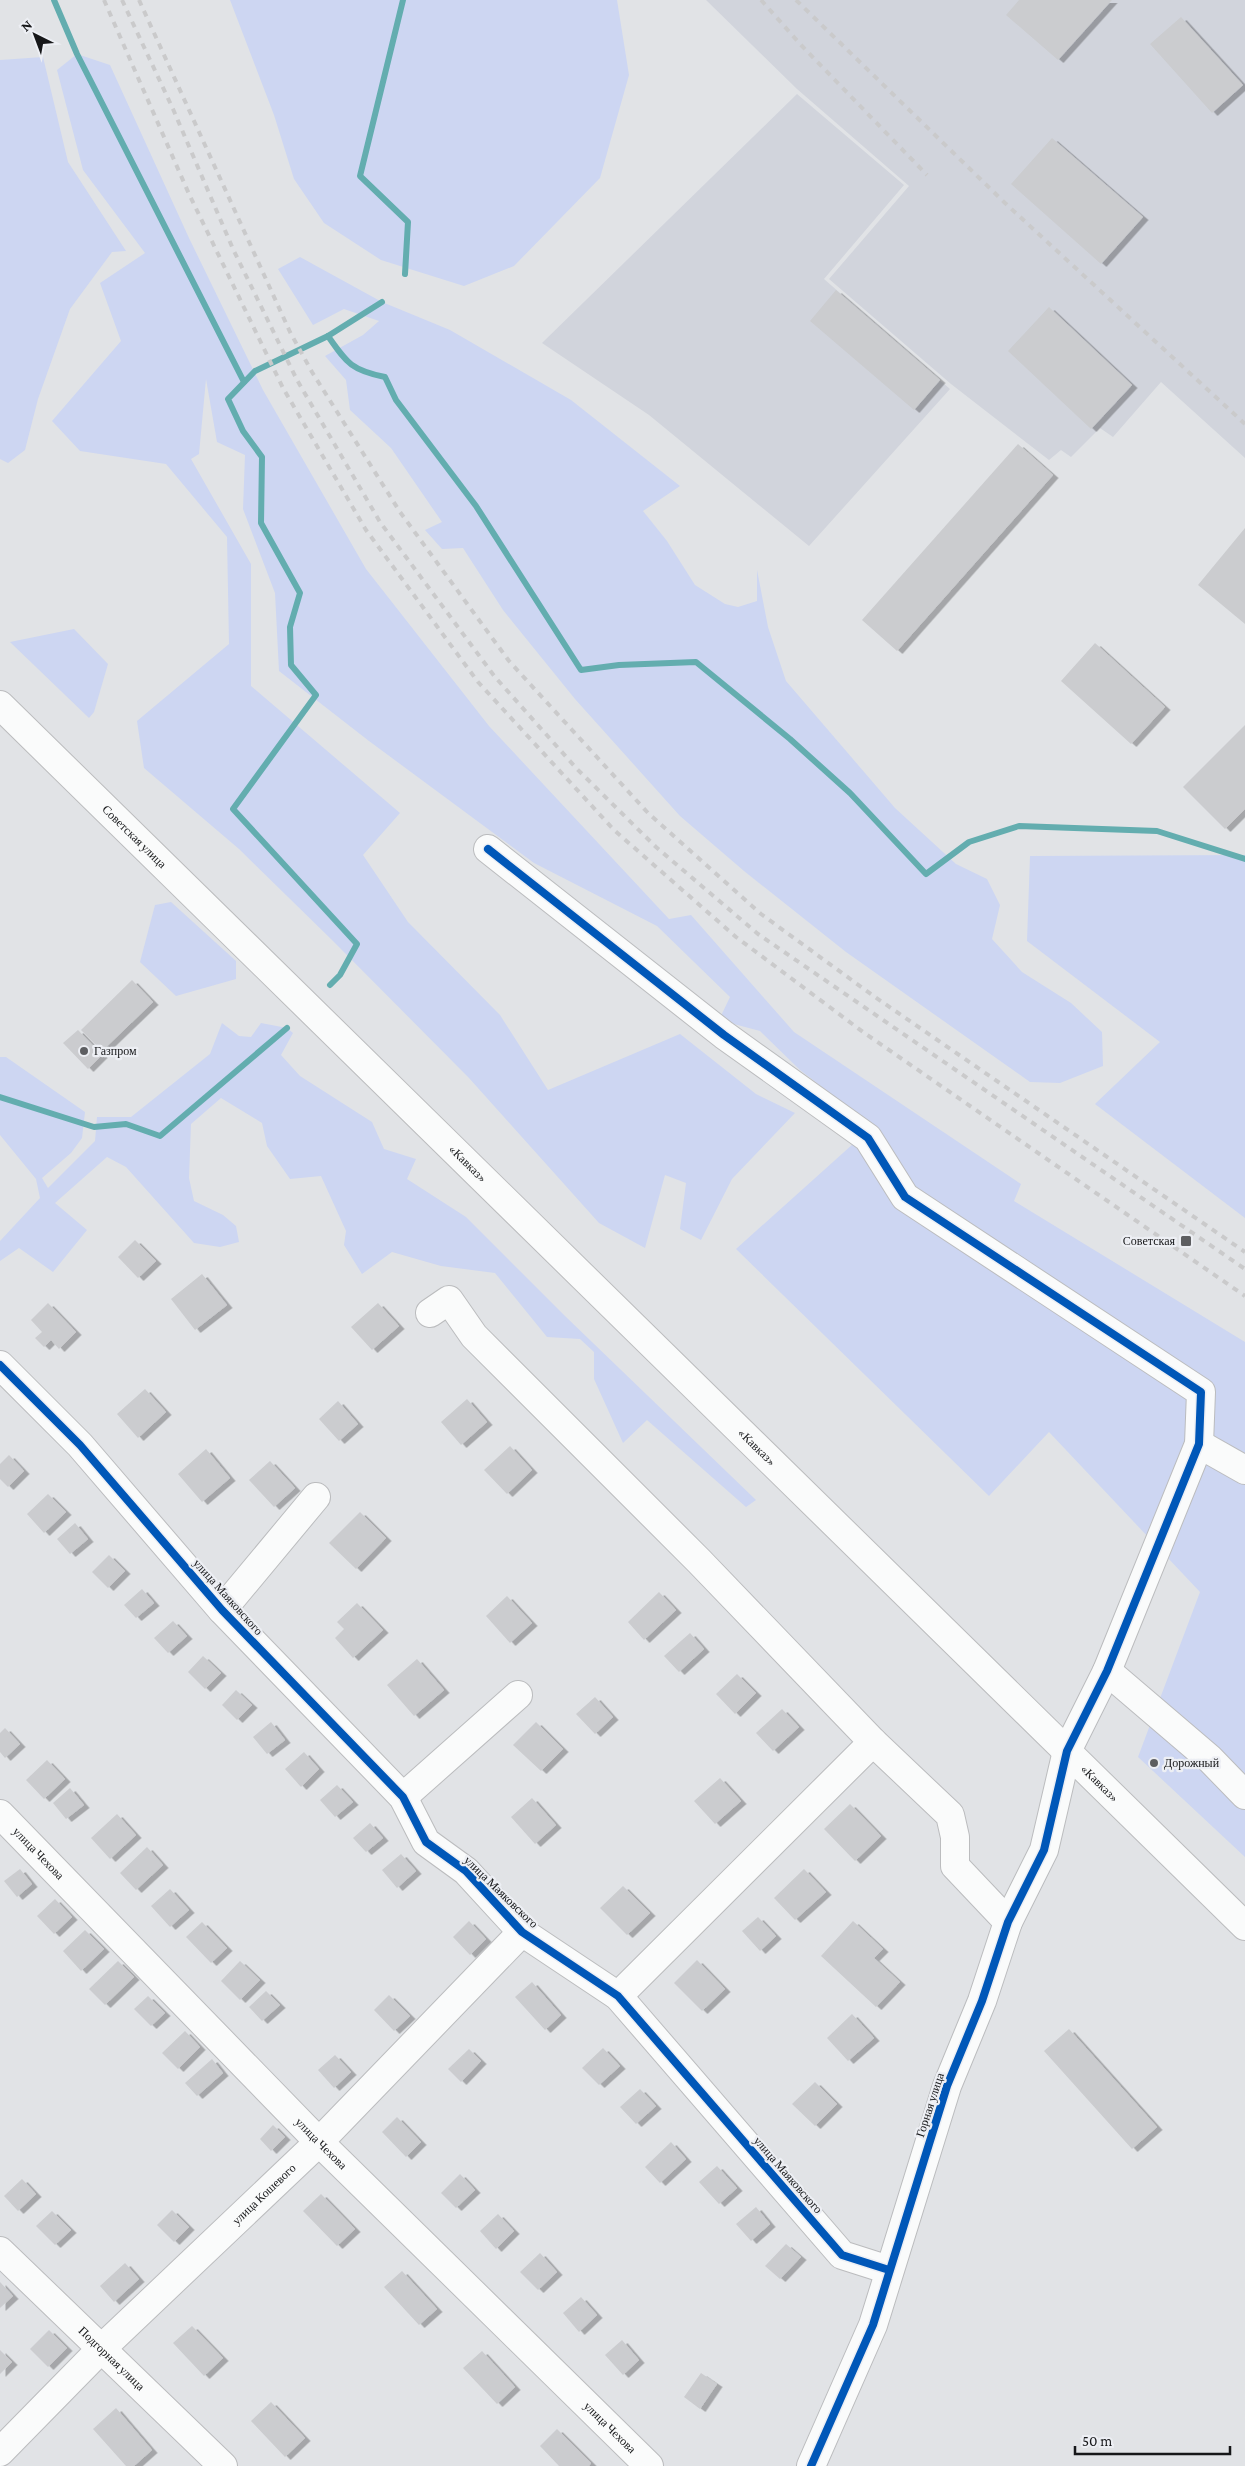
<svg xmlns="http://www.w3.org/2000/svg" width="1245" height="2466" viewBox="0 0 1245 2466" font-family="'Crimson Pro',serif">
<style>
.built{fill:#d1d4dc}
.green{fill:#cdd6f2}
.lines{fill:none;stroke-linecap:round;stroke-linejoin:round}
.stream{stroke:#63adaf;stroke-width:6}
.building{fill:#cbcccf;filter:url(#shadow)}
.minor-casing{stroke:#bbbcbe;stroke-width:30}
.highway-casing{stroke:#bbbcbe;stroke-width:30}
.minor{stroke:#fafbfb;stroke-width:28}
.highway{stroke:#fafbfb;stroke-width:28}
.rail{stroke:#cacacb;stroke-width:4;stroke-dasharray:6 6;stroke-linecap:butt}
.cycleway-casing{stroke:#edeff4;stroke-width:11}
.cycleway{stroke:#0057b8;stroke-width:8}
.poi-dot{fill:#5d5e61;stroke:#edeff4;stroke-width:2}
.labels{text-anchor:middle;stroke-width:4.5;stroke-linejoin:round;paint-order:stroke}
.street-label{font-size:12px;fill:#161719;stroke:#edeff4}
.poi-label{font-size:12px;fill:#161719;stroke:#edeff4;text-anchor:start}
</style>
<defs>
<filter id="shadow"><feDropShadow dx="5.5" dy="3" stdDeviation="0" flood-color="#0004"/></filter>
</defs>
<rect width="100%" height="100%" fill="#e1e3e6"/>
<g class="built">
<polygon points="706,0 1245,0 1245,458 1161,382 1113,437 1100,428 1071,457 1061,450 1049,460 951,384 829,279 909,186 797,89"/>
<polygon points="797,94 904,185 824,279 950,389 809,546 649,415 542,343"/>
</g>
<g class="green">
<polygon points="230,0 617,0 629,75 600,178 514,266 464,286 381,260 324,223 294,179 274,115"/>
<polygon points="77,54 110,65 189,238 263,390 366,569 489,726 669,919 691,915 794,1032 1021,1184 1014,1201 1245,1342 1245,1857 1138,1757 1200,1592 1049,1432 989,1496 736,1249 873,1126 800,1070 760,1031 719,1020 730,997 657,926 534,863 369,741 279,671 275,593 243,509 245,455 217,442 206,379 199,454 191,459 251,564 251,686 400,813 363,855 408,922 500,1015 548,1090 680,1034 756,1094 795,1113 732,1179 701,1240 680,1229 686,1183 665,1175 645,1248 599,1223 469,1078 333,941 239,849 144,768 137,721 229,644 227,537 166,464 80,451 52,421 121,341 100,283 145,253 83,170 57,70"/>
<polygon points="43,57 68,162 126,251 112,252 70,309 38,399 25,450 8,463 0,459 0,60"/>
<polygon points="300,257 382,302 450,330 571,400 680,486 643,511 667,541 695,585 725,604 738,607 757,601 757,570 768,627 786,681 895,808 956,864 987,879 1000,905 992,939 1022,972 1071,1003 1102,1032 1103,1066 1060,1083 1030,1082 846,952 744,871 680,816 575,699 503,610 463,548 442,549 425,530 442,522 391,448 350,410 346,380 325,356 363,335 379,321 344,309 313,325 278,269"/>
<polygon points="74,629 108,664 94,712 89,718 10,642"/>
<polygon points="1245,855 1245,1218 1095,1104 1160,1042 1027,941 1030,856"/>
<polygon points="171,902 236,961 236,979 176,996 140,962 155,905"/>
<polygon points="222,1023 239,1036 251,1037 261,1023 287,1028 293,1033 281,1055 300,1076 372,1122 384,1149 416,1159 407,1179 466,1217 565,1316 756,1500 746,1507 647,1420 623,1443 594,1379 594,1352 580,1339 547,1337 495,1273 441,1266 392,1252 362,1274 344,1245 346,1231 321,1176 290,1179 267,1146 262,1123 221,1098 191,1124 189,1178 194,1201 223,1215 236,1226 239,1242 220,1247 194,1243 126,1167 107,1157 55,1203 87,1230 53,1272 19,1248 0,1261 0,1241 40,1198 36,1179 0,1135 0,1057 6,1057 85,1112 82,1138 71,1153 42,1178 48,1188 95,1141 97,1117 131,1117 210,1054"/>
</g>
<g class="lines">
<g class="stream">
<polyline points="54,0 77,54 244,382"/>
<polyline points="403,0 360,176 408,222 405,274"/>
<path d="M328,336C347,363 351,370 385,377L396,400L476,506L581,670L619,665L696,662L790,739L850,793L926,874L969,842L1019,826L1157,831L1245,859"/>
<polyline points="330,985 340,975 357,944 233,809 316,695 291,665 290,627 300,593 261,523 262,457 243,431 228,399 255,371 328,336 382,302"/>
<polyline points="0,1097 94,1127 126,1124 160,1136 287,1028"/>
</g>
</g>
<g class="building">
<polygon points="1019,0 1112,0 1058,60 1006,15"/>
<polygon points="1181,17 1243,85 1212,113 1150,44"/>
<polygon points="1052,138 1143,217 1101,264 1011,184"/>
<polygon points="836,290 940,380 914,410 810,321"/>
<polygon points="1049,307 1132,385 1091,429 1008,351"/>
<polygon points="1018,444 1053,475 897,651 862,620"/>
<polygon points="1245,528 1245,624 1198,585"/>
<polygon points="1095,643 1165,707 1131,744 1061,681"/>
<polygon points="1245,725 1245,809 1225,829 1183,787"/>
<polygon points="132,980 153,1002 102,1051 81,1030"/>
<polygon points="78,1030 102,1055 88,1069 63,1043"/>
<polygon points="135,1240 156,1261 138,1278 118,1257"/>
<polygon points="202,1274 227,1305 195,1330 171,1299"/>
<polygon points="48,1303 76,1332 59,1349 51,1340 44,1347 35,1338 42,1332 31,1320"/>
<polygon points="378,1303 399,1326 372,1350 351,1327"/>
<polygon points="145,1389 166,1412 138,1438 117,1414"/>
<polygon points="467,1399 487,1422 461,1445 441,1422"/>
<polygon points="338,1401 358,1424 339,1441 319,1419"/>
<polygon points="510,1446 532,1470 507,1494 484,1470"/>
<polygon points="206,1449 230,1478 202,1502 178,1474"/>
<polygon points="9,1455 24,1471 8,1487 0,1479 0,1464"/>
<polygon points="270,1461 295,1488 274,1507 249,1480"/>
<polygon points="48,1494 66,1512 44,1533 27,1514"/>
<polygon points="360,1512 386,1538 356,1569 329,1543"/>
<polygon points="75,1523 88,1539 70,1554 57,1539"/>
<polygon points="109,1555 125,1571 108,1588 92,1572"/>
<polygon points="142,1589 154,1603 136,1618 124,1605"/>
<polygon points="659,1592 676,1610 644,1640 628,1622"/>
<polygon points="507,1596 532,1623 510,1643 486,1616"/>
<polygon points="357,1603 383,1630 353,1658 335,1638 344,1629 337,1622"/>
<polygon points="173,1621 187,1636 168,1653 154,1638"/>
<polygon points="690,1633 704,1649 679,1672 664,1656"/>
<polygon points="203,1656 221,1673 205,1689 188,1672"/>
<polygon points="417,1659 444,1690 414,1716 387,1685"/>
<polygon points="737,1674 756,1693 735,1714 716,1694"/>
<polygon points="236,1690 252,1705 237,1720 222,1705"/>
<polygon points="595,1697 613,1717 595,1734 576,1714"/>
<polygon points="782,1709 799,1727 773,1751 756,1733"/>
<polygon points="271,1722 285,1740 267,1754 253,1737"/>
<polygon points="536,1722 563,1749 541,1771 513,1745"/>
<polygon points="5,1728 20,1744 5,1758 0,1752 0,1733"/>
<polygon points="304,1752 319,1769 301,1787 285,1769"/>
<polygon points="47,1760 65,1779 44,1799 26,1780"/>
<polygon points="720,1778 741,1801 715,1824 694,1801"/>
<polygon points="337,1785 353,1802 335,1817 320,1800"/>
<polygon points="70,1788 84,1805 66,1819 53,1803"/>
<polygon points="532,1798 556,1825 535,1844 511,1817"/>
<polygon points="850,1804 881,1836 855,1861 824,1829"/>
<polygon points="117,1814 136,1835 110,1859 91,1838"/>
<polygon points="370,1823 383,1838 366,1852 353,1838"/>
<polygon points="147,1847 163,1865 136,1890 120,1873"/>
<polygon points="401,1854 416,1871 397,1888 382,1870"/>
<polygon points="20,1869 32,1884 17,1897 4,1881"/>
<polygon points="804,1869 826,1892 795,1920 774,1898"/>
<polygon points="623,1886 650,1913 627,1935 600,1908"/>
<polygon points="170,1889 189,1910 170,1927 151,1906"/>
<polygon points="55,1899 72,1917 54,1934 37,1916"/>
<polygon points="758,1917 776,1936 760,1951 742,1931"/>
<polygon points="469,1921 486,1939 470,1955 453,1937"/>
<polygon points="853,1921 883,1949 874,1958 900,1982 876,2007 821,1956"/>
<polygon points="202,1922 227,1948 211,1963 186,1937"/>
<polygon points="85,1930 104,1949 81,1971 63,1951"/>
<polygon points="697,1960 725,1989 702,2011 674,1983"/>
<polygon points="118,1961 134,1977 105,2005 89,1989"/>
<polygon points="240,1961 260,1980 240,2000 221,1981"/>
<polygon points="532,1982 561,2015 545,2030 515,1997"/>
<polygon points="266,1991 280,2005 262,2021 249,2007"/>
<polygon points="389,1995 410,2016 394,2031 374,2010"/>
<polygon points="148,1996 165,2013 151,2026 134,2009"/>
<polygon points="852,2014 874,2038 848,2061 827,2038"/>
<polygon points="1069,2029 1157,2127 1132,2149 1044,2051"/>
<polygon points="185,2031 200,2047 178,2069 162,2053"/>
<polygon points="603,2048 620,2066 599,2085 582,2068"/>
<polygon points="469,2049 481,2061 461,2082 448,2069"/>
<polygon points="335,2055 351,2072 334,2088 318,2070"/>
<polygon points="212,2059 223,2073 197,2096 185,2083"/>
<polygon points="815,2082 837,2104 815,2126 792,2104"/>
<polygon points="640,2089 656,2106 636,2124 620,2107"/>
<polygon points="397,2117 421,2142 406,2157 382,2132"/>
<polygon points="273,2125 285,2137 271,2151 260,2139"/>
<polygon points="671,2142 686,2159 660,2183 645,2167"/>
<polygon points="717,2166 737,2188 719,2204 699,2182"/>
<polygon points="460,2174 475,2190 456,2208 441,2193"/>
<polygon points="22,2179 36,2194 18,2211 4,2196"/>
<polygon points="321,2194 355,2229 337,2246 303,2211"/>
<polygon points="756,2207 770,2224 751,2241 736,2224"/>
<polygon points="172,2210 189,2227 174,2242 157,2225"/>
<polygon points="52,2211 71,2230 55,2245 36,2226"/>
<polygon points="498,2214 514,2231 496,2249 480,2231"/>
<polygon points="786,2244 801,2257 780,2279 765,2266"/>
<polygon points="540,2253 557,2272 538,2290 520,2272"/>
<polygon points="125,2263 139,2279 114,2302 100,2286"/>
<polygon points="402,2271 437,2309 419,2325 384,2287"/>
<polygon points="0,2282 13,2296 0,2308"/>
<polygon points="581,2297 597,2315 579,2332 563,2313"/>
<polygon points="192,2326 223,2358 204,2376 173,2343"/>
<polygon points="49,2330 67,2348 48,2367 30,2349"/>
<polygon points="622,2340 639,2360 623,2375 605,2355"/>
<polygon points="0,2350 12,2362 0,2374"/>
<polygon points="482,2351 515,2387 497,2404 463,2368"/>
<polygon points="701,2373 717,2384 700,2409 684,2397"/>
<polygon points="271,2402 305,2438 285,2457 251,2421"/>
<polygon points="116,2408 152,2450 134,2466 126,2466 93,2429"/>
<polygon points="557,2429 591,2463 589,2466 559,2466 540,2446"/>
</g>
<g class="lines">
<defs>
<g id="minor">
<polyline points="488,849 724,1035 868,1138 905,1197 1201,1392 1199,1444 1107,1671 1067,1751 1044,1850 1008,1922 982,2001 947,2086 873,2325 811,2466"/>
<polyline points="430,1313 449,1300 474,1336 699,1561 873,1742 950,1815 955,1837 955,1866 1008,1922"/>
<polyline points="0,1365 80,1445 222,1610 403,1797 426,1842 466,1871 522,1932 618,1996 842,2255 889,2270"/>
<polyline points="1199,1444 1245,1470"/>
<polyline points="222,1610 316,1497"/>
<polyline points="1107,1671 1210,1759 1245,1795"/>
<polyline points="403,1797 518,1695"/>
<path id="s1" d="M0,1814L319,2142L649,2466"/>
<polyline points="618,1996 873,1742"/>
<path id="s2" d="M0,2251L223,2466"/>
<path id="s3" d="M0,2452L101,2349L319,2142L522,1932"/>
</g>
<g id="highway">
<path id="s4" d="M0,705L1245,1926"/>
</g>
</defs>
<use href="#minor" class="minor-casing"/>
<use href="#highway" class="highway-casing"/>
<use href="#minor" class="minor"/>
<use href="#highway" class="highway"/>
<g class="rail">
<polyline points="104,0 189,194 283,388 366,530 478,682 614,830 736,937 863,1032 1245,1296"/>
<polyline points="122,0 173,109 233,249 297,380 380,522 495,677 577,769 656,847 758,934 1245,1269"/>
<polyline points="139,0 290,332 312,372 400,512 509,661 648,813 761,914 875,997 1245,1252"/>
<polyline points="761,0 801,45 927,175"/>
<polyline points="796,0 1005,203 1245,424"/>
</g>
<defs>
<g id="cycleway">
<polyline points="488,849 724,1035 868,1138 905,1197 1201,1392 1199,1444 1107,1671 1067,1751 1044,1850 1008,1922 982,2001 947,2086 873,2325 811,2466"/>
<polyline points="0,1365 80,1445 222,1610 403,1797 426,1842 466,1871 522,1932 618,1996 842,2255 889,2270"/>
</g>
</defs>
<use href="#cycleway" class="cycleway-casing"/>
<use href="#cycleway" class="cycleway"/>
</g>
<g class="poi-dot">
<circle cx="84" cy="1051" r="5"/>
<rect x="1180" y="1235" width="12" height="12" rx="2.5"/>
<circle cx="1154" cy="1763" r="5"/>
</g>
<g class="labels">
<g class="street-label">
<text dy="4" stroke="none"><textPath href="#s4" startOffset="188">Советская улица</textPath></text>
<text dy="4" stroke="none"><textPath href="#s4" startOffset="655">«Кавказ»</textPath></text>
<text dy="4" stroke="none"><textPath href="#s4" startOffset="1060">«Кавказ»</textPath></text>
<text transform="translate(228 1597) rotate(48)" y="4">улица Маяковского</text>
<text dy="4" stroke="none"><textPath href="#s4" startOffset="1540">«Кавказ»</textPath></text>
<text dy="4" stroke="none"><textPath href="#s1" startOffset="55">улица Чехова</textPath></text>
<text transform="translate(501 1892) rotate(44)" y="4">улица Маяковского</text>
<text transform="translate(930 2105) rotate(-72)" y="4">Горная улица</text>
<text dy="4" stroke="none"><textPath href="#s1" startOffset="460">улица Чехова</textPath></text>
<text transform="translate(788 2175) rotate(49)" y="4">улица Маяковского</text>
<text dy="4" stroke="none"><textPath href="#s3" startOffset="369">улица Кошевого</textPath></text>
<text dy="4" stroke="none"><textPath href="#s2" startOffset="155">Подгорная улица</textPath></text>
<text dy="4" stroke="none"><textPath href="#s1" startOffset="865">улица Чехова</textPath></text>
</g>
<g class="poi-label">
<text x="94" y="1055">Газпром</text>
<text x="1175" y="1245" text-anchor="end">Советская</text>
<text x="1164" y="1767">Дорожный</text>
</g>
</g>
<g transform="translate(35 35) rotate(318)" stroke="#edeff4" stroke-width="4" paint-order="stroke">
<path d="M0-4L9 19L0 12L-9 19Z" fill="#161719"/>
<text y="-8" font-size="14" font-weight="bold" text-anchor="middle" fill="#161719">N</text>
</g>
<path d="M1075 2446v8h155v-8" fill="none" stroke="#161719" stroke-width="2.5"/>
<text x="1082" y="2446" font-size="15" fill="#161719" stroke="#edeff4" stroke-width="4" paint-order="stroke">50 m</text>
</svg>
